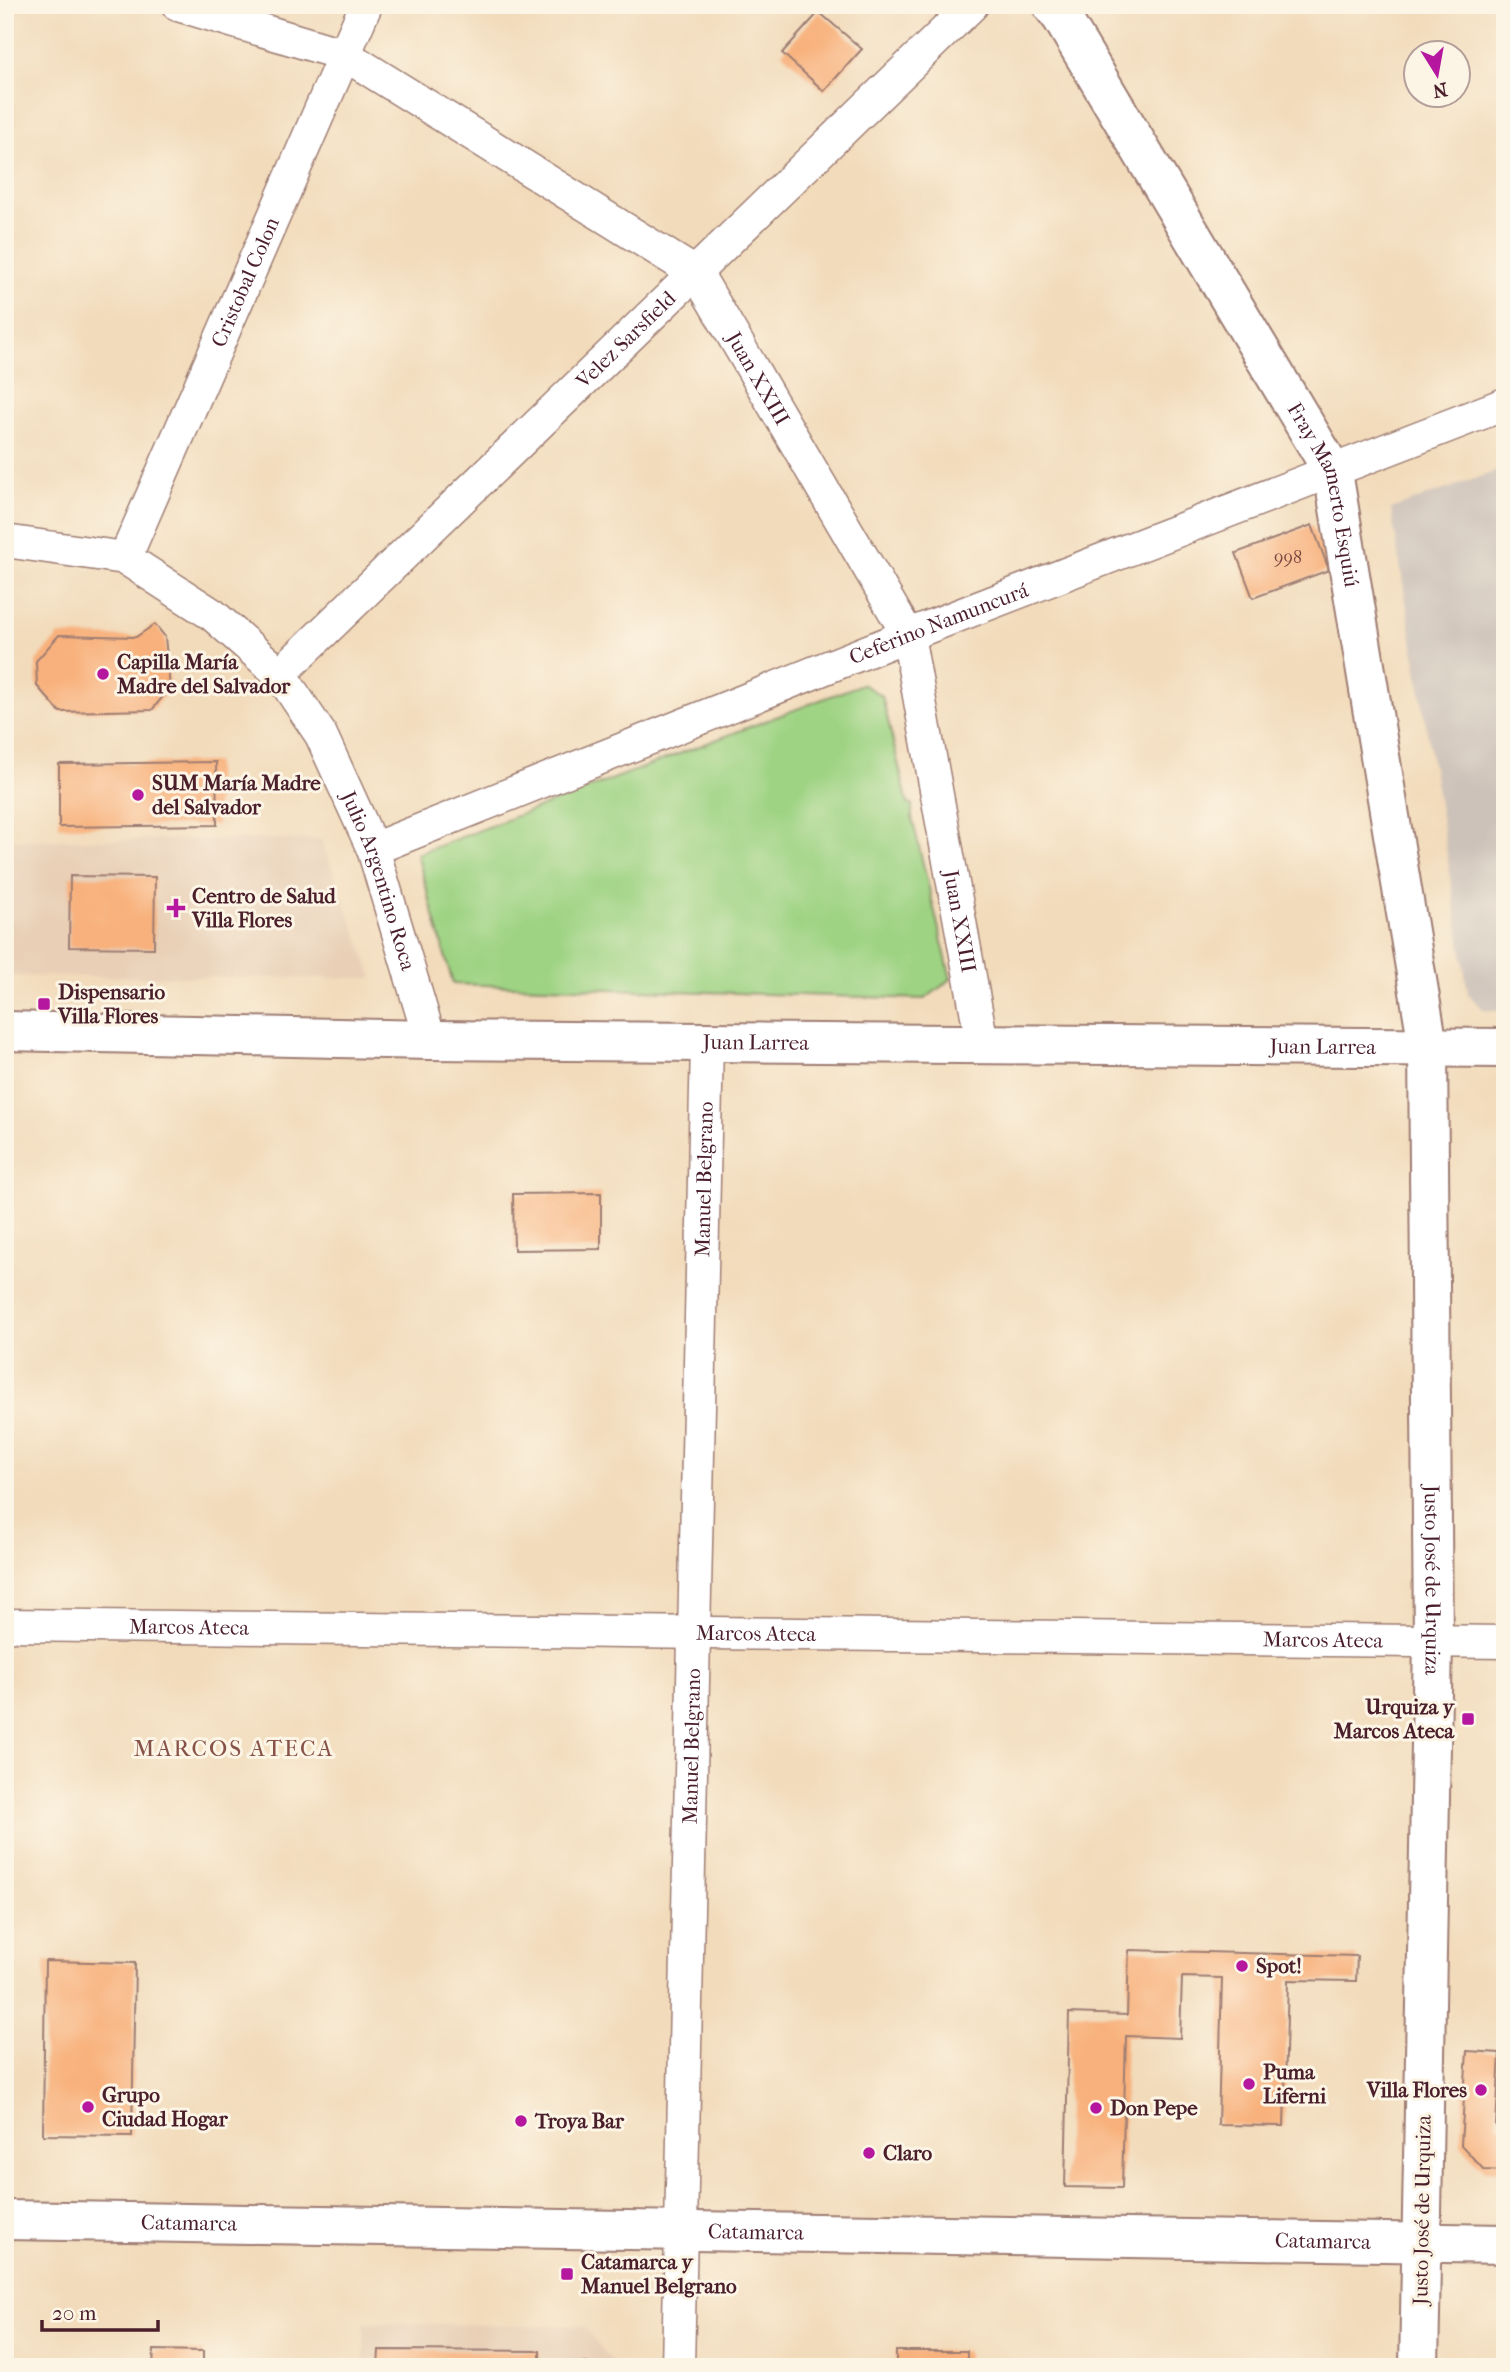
<svg xmlns="http://www.w3.org/2000/svg" width="1510" height="2372" viewBox="0 0 1510 2372" font-family="'IM FELL French Canon',serif">
<style>
.built{fill:#e8cfb6}
.industrial{fill:#cdc2b9}
.green{fill:#9ed383;stroke:#747957;stroke-width:2}
.building{fill:#f8b17c}
.lines{fill:none;stroke-linecap:round;stroke-linejoin:round}
.street-casing{stroke:#9e7d73;stroke-width:35}
.secondary-casing{stroke:#9e7d73;stroke-width:42}
.primary-casing{stroke:#9e7d73;stroke-width:42}
.street{stroke:#fff;stroke-width:32}
.secondary{stroke:#fff;stroke-width:38}
.primary{stroke:#fff;stroke-width:38}
.poi-dot{fill:#b5179e;stroke:#fcf5e5;stroke-width:2.5}
.labels{text-anchor:middle;stroke-width:6;stroke-linejoin:round;paint-order:stroke}
.number-label{font-size:18px;fill:#76443f}
.street-label{font-size:21px;fill:#4a1f2b;stroke:#fcf5e5}
.poi-label{font-size:21px;font-weight:bold;fill:#4a1f2b;stroke:#fcf5e5;text-anchor:start}
.neighbourhood-label{font-size:23px;letter-spacing:2px;fill:#875247;stroke:#fcf5e5}
</style>
<rect width="100%" height="100%" fill="#fcf5e5"/>
<filter id="ink" filterUnits="userSpaceOnUse"><feTurbulence type="fractalNoise" baseFrequency=".0143" numOctaves="2"/><feDisplacementMap in="SourceGraphic" scale="14" xChannelSelector="R" yChannelSelector="G"/><feConvolveMatrix kernelMatrix="1 2 1 2 8 2 1 2 1" color-interpolation-filters="sRGB"/></filter>
<filter id="wash" filterUnits="userSpaceOnUse"><feTurbulence type="fractalNoise" baseFrequency=".00686" numOctaves="4" result="noise"/><feDisplacementMap in="SourceGraphic" scale="28" xChannelSelector="R" yChannelSelector="G"/><feGaussianBlur stdDeviation="1.57" result="paint"/><feColorMatrix in="noise" values="0 0 0 0 0 0 0 0 0 0 0 0 0 0 0 0 0 1.4 0 .05"/><feComposite in="paint" operator="in"/></filter>
<g filter="url(#wash)">
<rect width="100%" height="100%" fill="#f2dbbb"/>
<g class="built">
<polygon points="321,839 373,978 5,976 5,840"/>
<polygon points="364,2323 583,2326 616,2367 364,2367"/>
</g>
<polygon class="industrial" points="1505,468 1505,1011 1484,1010 1468,994 1448,860 1391,509"/>
<polygon class="green" points="862,684 882,696 908,804 912,804 912,818 951,979 925,999 453,984 417,854"/>
<g id="blocks">
<g class="building">
<polygon points="819,12 862,49 824,91 782,53"/>
<polygon points="1312,525 1329,570 1253,598 1236,553"/>
<polygon points="155,624 165,637 170,688 152,710 60,712 37,686 36,661 59,635 136,637"/>
<polygon points="216,762 217,825 59,827 59,764"/>
<polygon points="70,876 155,877 154,948 69,947"/>
<polygon points="601,1193 601,1249 514,1250 513,1194"/>
<polygon points="1129,1950 1357,1956 1356,1981 1288,1980 1284,2126 1218,2125 1222,1978 1182,1977 1180,2038 1126,2036 1122,2188 1065,2187 1069,2013 1127,2015"/>
<polygon points="45,1961 135,1963 132,2136 43,2135"/>
<polygon points="1467,2051 1500,2053 1496,2126 1505,2126 1505,2171 1484,2170 1461,2145"/>
<polygon points="154,2350 203,2351 203,2367 153,2367"/>
<polygon points="379,2350 540,2351 540,2362 587,2363 587,2367 378,2367"/>
<rect x="896" y="2351" width="71" height="16"/>
</g>
</g>
</g>
<g filter="url(#ink)">
<use href="#blocks" fill-opacity="0" stroke="#9e7d73" stroke-width="2"/>
<g class="lines">
<defs>
<g id="street">
<path id="s1" d="M178,5L345,55L697,274L908,635L982,1043"/>
<path id="s2" d="M5,541L125,558L213,615L280,674L321,735L373,849L430,1040"/>
<path id="s3" d="M125,558L366,5"/>
<path id="s4" d="M280,674L972,5"/>
<path id="s5" d="M373,849L908,635L1505,404"/>
<path id="s6" d="M5,1625L1505,1642"/>
<path id="s7" d="M678,2367L707,1042"/>
</g>
<g id="secondary">
<path id="s8" d="M1052,5L1062,18L1333,472L1428,1046L1433,1641L1419,2367"/>
<path id="s9" d="M5,1031L430,1040L1505,1048"/>
</g>
<g id="primary">
<path id="s10" d="M5,2220L1505,2244"/>
</g>
</defs>
<use href="#street" class="street-casing"/>
<use href="#secondary" class="secondary-casing"/>
<use href="#primary" class="primary-casing"/>
<use href="#street" class="street"/>
<use href="#secondary" class="secondary"/>
<use href="#primary" class="primary"/>
</g>
</g>
<g class="poi-dot">
<circle cx="103" cy="674" r="7"/>
<circle cx="138" cy="795" r="7"/>
<path d="M172.5 897.5h7v7h7v7h-7v7h-7v-7h-7v-7h7z"/>
<rect x="37" y="997" width="14" height="14" rx="3.5"/>
<rect x="1461" y="1712" width="14" height="14" rx="3.5"/>
<circle cx="1242" cy="1966" r="7"/>
<circle cx="1249" cy="2084" r="7"/>
<circle cx="1481" cy="2090" r="7"/>
<circle cx="88" cy="2107" r="7"/>
<circle cx="1096" cy="2108" r="7"/>
<circle cx="521" cy="2121" r="7"/>
<circle cx="869" cy="2153" r="7"/>
<rect x="560" y="2267" width="14" height="14" rx="3.5"/>
</g>
<g class="labels">
<g class="number-label">
<text x="1288" y="563">998</text>
</g>
<g class="street-label">
<text dy="7" stroke="none"><textPath href="#s3" startOffset="301">Cristobal Colon</textPath></text>
<text dy="7" stroke="none"><textPath href="#s4" startOffset="481">Velez Sarsfield</textPath></text>
<text dy="7" stroke="none"><textPath href="#s1" startOffset="710">Juan XXIII</textPath></text>
<text dy="7" stroke="none"><textPath href="#s8" startOffset="564">Fray Mamerto Esquiú</textPath></text>
<text dy="7" stroke="none"><textPath href="#s5" startOffset="609">Ceferino Namuncurá</textPath></text>
<text dy="7" stroke="none"><textPath href="#s2" startOffset="546">Julio Argentino Roca</textPath></text>
<text dy="7" stroke="none"><textPath href="#s1" startOffset="1298">Juan XXIII</textPath></text>
<text dy="7" stroke="none"><textPath href="#s9" startOffset="751">Juan Larrea</textPath></text>
<text dy="7" stroke="none"><textPath href="#s9" startOffset="1318">Juan Larrea</textPath></text>
<text dy="7" stroke="none"><textPath href="#s7" startOffset="1188">Manuel Belgrano</textPath></text>
<text dy="7" stroke="none"><textPath href="#s8" startOffset="1661">Justo José de Urquiza</textPath></text>
<text dy="7" stroke="none"><textPath href="#s6" startOffset="184">Marcos Ateca</textPath></text>
<text dy="7" stroke="none"><textPath href="#s6" startOffset="751">Marcos Ateca</textPath></text>
<text dy="7" stroke="none"><textPath href="#s6" startOffset="1318">Marcos Ateca</textPath></text>
<text dy="7" stroke="none"><textPath href="#s7" startOffset="621">Manuel Belgrano</textPath></text>
<text transform="translate(1422 2210) rotate(-89)" y="7">Justo José de Urquiza</text>
<text dy="7" stroke="none"><textPath href="#s10" startOffset="184">Catamarca</textPath></text>
<text dy="7" stroke="none"><textPath href="#s10" startOffset="751">Catamarca</textPath></text>
<text dy="7" stroke="none"><textPath href="#s10" startOffset="1318">Catamarca</textPath></text>
</g>
<g class="poi-label">
<text x="117" y="669">Capilla María<tspan x="117" dy="24">Madre del Salvador</tspan></text>
<text x="152" y="790">SUM María Madre<tspan x="152" dy="24">del Salvador</tspan></text>
<text x="192" y="903">Centro de Salud<tspan x="192" dy="24">Villa Flores</tspan></text>
<text x="58" y="999">Dispensario<tspan x="58" dy="24">Villa Flores</tspan></text>
<text x="1454" y="1714" text-anchor="end">Urquiza y<tspan x="1454" dy="24">Marcos Ateca</tspan></text>
<text x="1256" y="1973">Spot!</text>
<text x="1263" y="2079">Puma<tspan x="1263" dy="24">Liferni</tspan></text>
<text x="1467" y="2097" text-anchor="end">Villa Flores</text>
<text x="102" y="2102">Grupo<tspan x="102" dy="24">Ciudad Hogar</tspan></text>
<text x="1110" y="2115">Don Pepe</text>
<text x="535" y="2128">Troya Bar</text>
<text x="883" y="2160">Claro</text>
<text x="581" y="2269">Catamarca y<tspan x="581" dy="24">Manuel Belgrano</tspan></text>
</g>
<g class="neighbourhood-label">
<text x="234" y="1756">MARCOS ATECA</text>
</g>
</g>
<rect width="1510" height="2372" fill="none" stroke="#fcf5e5" stroke-width="28"/>
<g transform="translate(1437 74) rotate(169)"><circle r="33" fill="#fcf5e5" stroke="#b59f9b" stroke-width="2"/>
<path d="M0-5L12 26L0 18L-12 26Z" fill="#b5179e"/>
<text y="-10" font-size="19" font-weight="bold" text-anchor="middle" fill="#4a1f2b">N</text>
</g>
<path d="M42 2320v10h116v-10" fill="none" stroke="#4a1f2b" stroke-width="3.5"/>
<text x="52" y="2320" font-size="21" fill="#4a1f2b" stroke="#fcf5e5" stroke-width="5" paint-order="stroke">20 m</text>
</svg>
